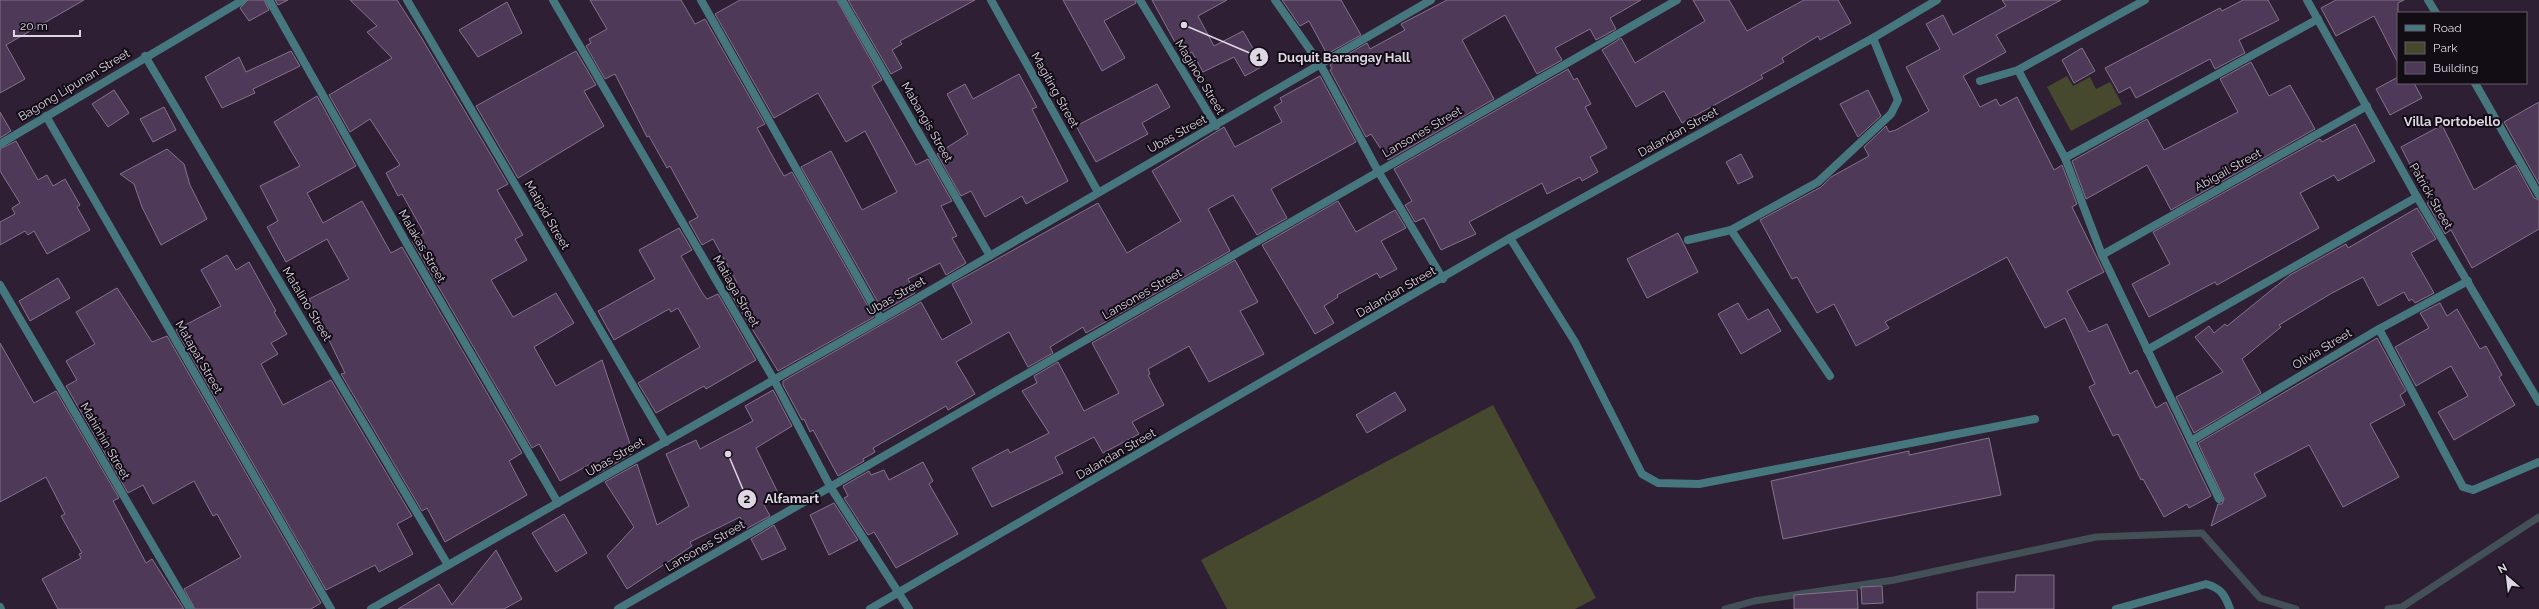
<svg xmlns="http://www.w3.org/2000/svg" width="2539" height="609" viewBox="0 0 2539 609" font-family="Raleway,sans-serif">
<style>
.green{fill:#47492f}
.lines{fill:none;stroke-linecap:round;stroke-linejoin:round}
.stream{stroke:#435057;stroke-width:7}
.building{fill:#4f3959;stroke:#84738c}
.service{stroke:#46777e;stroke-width:8}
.minor{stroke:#46777e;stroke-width:8}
.tertiary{stroke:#46777e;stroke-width:8}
.labels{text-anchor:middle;stroke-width:4;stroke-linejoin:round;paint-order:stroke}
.street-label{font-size:12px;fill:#dfd6e4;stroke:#120c15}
.neighbourhood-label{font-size:13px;font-weight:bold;fill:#dfd6e4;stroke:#120c15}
.leader{fill:none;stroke:#dfd6e4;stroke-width:1.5}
.callout-dot{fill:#dfd6e4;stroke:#120c15;stroke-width:1.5}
.mark-label{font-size:12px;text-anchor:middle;font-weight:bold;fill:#111}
.callout-label{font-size:13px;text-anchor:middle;font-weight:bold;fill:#dfd6e4;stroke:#120c15;stroke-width:4;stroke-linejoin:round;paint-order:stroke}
</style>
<rect width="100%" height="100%" fill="#2e1f34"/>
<g class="green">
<polygon points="2067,76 2073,86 2090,77 2096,89 2110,82 2122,104 2071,131 2047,87"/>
<polygon points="1493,405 1596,598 1575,609 1227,609 1201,560"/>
</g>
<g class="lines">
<g class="stream">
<polyline points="1725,609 1754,601 1894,580 2096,537 2202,533 2260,598 2296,609"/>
<polyline points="2388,609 2402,607 2539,517"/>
</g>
</g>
<g class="building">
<polygon points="0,0 84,0 6,45 25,79 0,93"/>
<polygon points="248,0 264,0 269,10 249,21 240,8"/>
<polygon points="275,0 288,0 278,5"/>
<polygon points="350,0 397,0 421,37 508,184 497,190 523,235 515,239 527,260 491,280 513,317 556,293 574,323 534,347 556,386 602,360 633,453 599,473 592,463 560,481 539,444 532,448 412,241 424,233 402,194 398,196 386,173 400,165 370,119 350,132 329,95 392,58 367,32 377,26"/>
<polygon points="590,0 681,0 695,24 705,19 765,124 757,128 778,166 784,176 792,172 874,317 778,371 727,288 737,283 713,239 702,245 689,222 698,217 670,166 667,168 649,136 647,137 615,74 605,79 586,46 591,43 589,39 607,29"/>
<polygon points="740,0 837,0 882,80 872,86 916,165 928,159 952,201 941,206 957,236 952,238 966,263 946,275 940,263 908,279 915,293 883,311 801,167 831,151 862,210 897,192 865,131 846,142 818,93 774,118 715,14"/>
<polygon points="848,0 975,0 900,41 902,44 892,50 902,68 891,74"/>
<polygon points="1063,0 1135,0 1136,3 1104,21 1125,58 1102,71"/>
<polygon points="1152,0 1227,0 1198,16 1214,46 1243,31 1263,66 1245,76 1234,57 1203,72 1192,52 1183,57"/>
<polygon points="1282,0 1341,0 1361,35 1327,54 1309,21 1300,26"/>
<polygon points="1447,0 1641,0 1610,18 1616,29 1596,40 1590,29 1555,48 1562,60 1537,74 1505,15 1462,40 1494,99 1388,160 1371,134 1366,137 1330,70 1332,69 1330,65 1367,43 1370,49 1405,30 1401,24"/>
<polygon points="1693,0 1729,0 1747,31 1804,0 1838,0 1851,23 1820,40 1818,36 1782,58 1784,62 1761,75 1763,78 1682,123 1664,91 1636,107 1602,50 1621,38 1635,63 1705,21"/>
<polygon points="2002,0 2061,0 1996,35 2006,52 1963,76 1980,107 1996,99 2000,106 2017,97 2054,170 2062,165 2077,204 2072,207 2104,272 2067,291 2089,332 2107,324 2130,374 2137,370 2156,408 2166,402 2211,496 2189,508 2187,504 2164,517 2143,479 2141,480 2118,434 2113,436 2089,387 2095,384 2065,318 2045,328 2007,257 1885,322 1889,328 1856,346 1834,304 1817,313 1797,277 1792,279 1760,220 1821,187 1831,177 1869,156 1864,147 1886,126 1889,132 1896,130 1929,111 1906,67 1940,49 1926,24 1943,15 1953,35 2006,6"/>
<polygon points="2243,0 2268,0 2279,20 2239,40 2245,53 2215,69 2210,59 2136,98 2130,87 2119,93 2105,68 2220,8 2222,11"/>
<polygon points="2336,0 2404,0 2398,3 2398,63 2374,16 2336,36 2321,8"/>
<polygon points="507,2 522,33 478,57 459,30"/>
<polygon points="2082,48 2095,71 2074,83 2062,60"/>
<polygon points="291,51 300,66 253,89 255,93 222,108 205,77 239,57 246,72"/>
<polygon points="576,51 596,85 584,91 604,126 518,178 476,106"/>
<polygon points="2251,62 2269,96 2290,85 2315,129 2171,210 2147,165 2086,199 2072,161 2147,119 2164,150 2238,112 2220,79"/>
<polygon points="1568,69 1574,80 1577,78 1591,104 1585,107 1607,148 1590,157 1598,172 1582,181 1580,177 1547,194 1542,183 1469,222 1476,234 1441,250 1424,218 1415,222 1405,205 1412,201 1394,169"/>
<polygon points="1019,74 1037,107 1032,109 1068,181 1026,204 1022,196 985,217 971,191 961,196 937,154 968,134 947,94 965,84 973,99"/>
<polygon points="1320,76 1356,142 1271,189 1287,218 1257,235 1233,195 1208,209 1230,251 1086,333 1083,327 1050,347 1053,353 1028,367 1009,332 956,362 975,394 948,410 946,406 873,448 875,452 863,459 864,461 838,476 813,430 810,432 804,419 802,420 783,385 783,381 921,302 942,340 972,323 952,284 1098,203 1127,253 1181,221 1152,171 1224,127 1235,147 1282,122 1274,107 1282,102 1280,98"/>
<polygon points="2398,77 2398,83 2414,83 2422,98 2390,115 2376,89"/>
<polygon points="1157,84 1170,107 1142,123 1148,134 1096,162 1076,126"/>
<polygon points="114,90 129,113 108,127 92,104"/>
<polygon points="1868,90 1881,116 1858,137 1840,104"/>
<polygon points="317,96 356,166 307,193 323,223 362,201 391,253 402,247 522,453 509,461 527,495 445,542 427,508 422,511 341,374 345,373 309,299 349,279 327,239 286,262 267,227 278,221 260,186 300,166 274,122"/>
<polygon points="2539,102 2539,184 2504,122"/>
<polygon points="164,107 176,130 153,142 140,119"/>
<polygon points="0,112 11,131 0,138"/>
<polygon points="2355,124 2375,161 2338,181 2334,175 2300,193 2319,228 2217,285 2215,282 2149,317 2132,284 2170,264 2153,232 2320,139 2322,142"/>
<polygon points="2442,125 2474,190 2516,165 2534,198 2539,200 2539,229 2472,268 2451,230 2445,234 2427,203 2429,202 2401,147"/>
<polygon points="16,141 38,180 47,175 53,186 65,179 80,205 77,207 90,230 47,254 34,231 28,235 25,231 0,245 0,222 15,214 12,208 20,203 0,171 0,149"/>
<polygon points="167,149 184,164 190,185 207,219 161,245 142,207 134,184 120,174"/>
<polygon points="1741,154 1753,177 1738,184 1726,162"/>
<polygon points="1338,201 1356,232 1395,210 1406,228 1381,241 1397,269 1380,278 1377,273 1337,295 1338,297 1324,306 1334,323 1315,334 1262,245"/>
<polygon points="2417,208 2436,239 2411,253 2434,293 2415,303 2412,299 2409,301 2404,292 2378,306 2363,277 2332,293 2279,325 2281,327 2242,359 2261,393 2194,433 2176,397 2223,372 2195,337 2209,326 2214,333 2225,324 2227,326 2290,275 2346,244 2348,248"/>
<polygon points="679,228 692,250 681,256 703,294 707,299 718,294 756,360 706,389 704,386 656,413 638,383 700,347 678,308 671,312 669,309 614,340 598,311 655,279 639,250"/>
<polygon points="1678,233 1698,272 1647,298 1627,259"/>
<polygon points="227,255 236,270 249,262 276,311 274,312 287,334 271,343 278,354 261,364 283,405 331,380 412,516 397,524 413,554 379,572 375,565 326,590 176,330 221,306 201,270"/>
<polygon points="1235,260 1258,302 1240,311 1264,354 1209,382 1189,346 1148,369 1150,374 1148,375 1164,405 1132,422 1139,434 1103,453 1094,437 1055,457 1063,473 992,507 972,468 1008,449 1010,453 1049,433 1022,391 1037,383 1034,376 1058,362 1084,411 1119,393 1092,343"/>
<polygon points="58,278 70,298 30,321 19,301"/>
<polygon points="117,288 152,342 167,336 321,603 311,609 195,609 184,589 241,557 217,514 213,516 194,481 153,504 143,485 128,493 66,386 77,380 66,361 95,344 76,312"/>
<polygon points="1738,303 1748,320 1768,309 1781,331 1741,354 1718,314"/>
<polygon points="2440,303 2447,316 2457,309 2480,349 2486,346 2502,375 2499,377 2515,405 2454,440 2438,412 2468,396 2451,366 2416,386 2395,347 2429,328 2420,313"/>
<polygon points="2377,338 2406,391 2400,395 2405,405 2370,424 2399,477 2343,507 2309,445 2254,474 2266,496 2211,526 2218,504 2222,504 2224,499 2198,443"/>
<polygon points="0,343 34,403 56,391 119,498 113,501 146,563 152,559 184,609 58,609 42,579 81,558 79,554 82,553 61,516 65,514 46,477 0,502"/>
<polygon points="773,390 792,426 756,448 780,497 764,505 770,516 746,529 740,517 690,542 692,546 627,589 607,556 634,527 605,482 637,464 657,525 689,506 666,454 696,440 700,449 753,421 745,406"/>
<polygon points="1395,392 1406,410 1367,433 1356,415"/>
<polygon points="1989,438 2001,495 1783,539 1771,481 1909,451 1909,455"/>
<polygon points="923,462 933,481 929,484 958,534 896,568 874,532 868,535 844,498 848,496 843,486 869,471 871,475 884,470 889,480"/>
<polygon points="834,503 858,540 829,555 810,515"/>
<polygon points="564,514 587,553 556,572 532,533"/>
<polygon points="774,525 786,549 762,560 751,539"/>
<polygon points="496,550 522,599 504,609 398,609 439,584 452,605"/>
<polygon points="2016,575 2054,575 2054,609 1977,609 1977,592 2015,592"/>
<polygon points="1882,586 1883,603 1862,604 1861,587"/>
<polygon points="1857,590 1858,609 1794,609 1794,595"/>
</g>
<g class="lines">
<g class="service">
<polyline points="1275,0 1320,64"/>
<polyline points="1731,230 1830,376"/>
<polyline points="1510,238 1575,342 1642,474 1658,483 1699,484 2035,419"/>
<polyline points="1688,240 1731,230 1818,182 1891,114 1898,100 1873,38"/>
</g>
<g class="minor">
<polyline points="269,0 407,244 558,503"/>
<polyline points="407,0 666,442"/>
<polyline points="553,0 773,378 831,488 909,609"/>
<polyline points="701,0 881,319"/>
<polyline points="842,0 990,256"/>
<polyline points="991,0 1098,192"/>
<polyline points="1140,0 1216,126"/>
<polyline points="2307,0 2417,197 2539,402"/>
<polyline points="2428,0 2436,13"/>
<polyline points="145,56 448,565"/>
<polyline points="1320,64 1378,171 1443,279"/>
<polyline points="2018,70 2065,158 2102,255 2219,499"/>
<polyline points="1980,81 2018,70 2145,0"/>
<polyline points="2475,83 2539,195"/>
<polyline points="46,116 331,609"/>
<polyline points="0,144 243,0"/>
<polyline points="2065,158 2318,19"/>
<polyline points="2102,255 2367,106"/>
<polyline points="0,285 190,609"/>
<polyline points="2379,329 2463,487 2473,490 2539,462"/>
<polyline points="2147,350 2417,197"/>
<polyline points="2191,441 2379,329 2468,281"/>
<polyline points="0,607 1,609"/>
<polyline points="618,609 1677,0"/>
<polyline points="870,609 1510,238 1873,38 1937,0"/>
<path d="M2116,609L2206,584C2221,588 2225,595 2230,609"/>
</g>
<polyline class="tertiary" points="371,609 881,319 1431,0"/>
</g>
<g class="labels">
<g class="street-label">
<text transform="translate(1200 77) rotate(59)" y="4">Maginoo Street</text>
<text transform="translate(74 85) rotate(-31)" y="4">Bagong Lipunan Street</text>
<text transform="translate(1055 90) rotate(61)" y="4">Magiting Street</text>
<text transform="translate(927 122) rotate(60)" y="4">Mabangis Street</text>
<text transform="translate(1422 132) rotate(-30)" y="4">Lansones Street</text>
<text transform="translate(1678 132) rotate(-29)" y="4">Dalandan Street</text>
<text transform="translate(1177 134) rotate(-29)" y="4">Ubas Street</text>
<text transform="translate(2228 170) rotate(-29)" y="4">Abigail Street</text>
<text transform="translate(2431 196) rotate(60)" y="4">Patrick Street</text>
<text transform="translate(547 215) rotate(60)" y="4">Matipid Street</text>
<text transform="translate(422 246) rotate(60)" y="4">Malakas Street</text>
<text transform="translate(736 291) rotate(60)" y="4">Matiaga Street</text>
<text transform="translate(1396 292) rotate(-30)" y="4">Dalandan Street</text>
<text transform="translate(1142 294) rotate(-30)" y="4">Lansones Street</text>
<text transform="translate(896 296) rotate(-30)" y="4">Ubas Street</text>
<text transform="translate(307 304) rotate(59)" y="4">Matalino Street</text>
<text transform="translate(2322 349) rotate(-31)" y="4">Olivia Street</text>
<text transform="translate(199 357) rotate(60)" y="4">Matapat Street</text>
<text transform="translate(105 441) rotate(60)" y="4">Mahinhin Street</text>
<text transform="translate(1116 454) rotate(-30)" y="4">Dalandan Street</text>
<text transform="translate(615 457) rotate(-30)" y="4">Ubas Street</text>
<text transform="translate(705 546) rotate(-30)" y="4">Lansones Street</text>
</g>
<g class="neighbourhood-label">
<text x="2452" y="126">Villa Portobello</text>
</g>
</g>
<path class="leader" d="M1184 25L1259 57M728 454L747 499"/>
<g class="callout-dot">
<circle cx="1184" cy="25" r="4"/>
<circle cx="728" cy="454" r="4"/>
<circle cx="1259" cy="57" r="10"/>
<circle cx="747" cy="499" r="10"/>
</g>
<g class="mark-label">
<text x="1259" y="61">1</text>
<text x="747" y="503">2</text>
</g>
<g class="callout-label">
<text x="1344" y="62">Duquit Barangay Hall</text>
<text x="792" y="503">Alfamart</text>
</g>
<rect x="2397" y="12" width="130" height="72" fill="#120c15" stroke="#645d68"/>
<rect x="2405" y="25" width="20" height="6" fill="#46777e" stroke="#645d68"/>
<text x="2433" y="32" font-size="12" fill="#dfd6e4">Road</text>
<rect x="2405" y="42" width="20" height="12" fill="#47492f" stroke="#645d68"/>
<text x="2433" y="52" font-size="12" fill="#dfd6e4">Park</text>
<rect x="2405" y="62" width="20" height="12" fill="#4f3959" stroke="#645d68"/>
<text x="2433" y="72" font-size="12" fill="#dfd6e4">Building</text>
<g transform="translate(2507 577) rotate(332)" stroke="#120c15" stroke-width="3" paint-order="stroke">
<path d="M0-3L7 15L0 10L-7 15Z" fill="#dfd6e4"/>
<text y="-6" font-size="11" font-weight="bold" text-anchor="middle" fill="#dfd6e4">N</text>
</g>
<path d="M14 30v6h66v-6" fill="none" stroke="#dfd6e4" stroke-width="2"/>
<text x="20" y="30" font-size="12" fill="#dfd6e4" stroke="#120c15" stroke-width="3" paint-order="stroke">20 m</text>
</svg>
